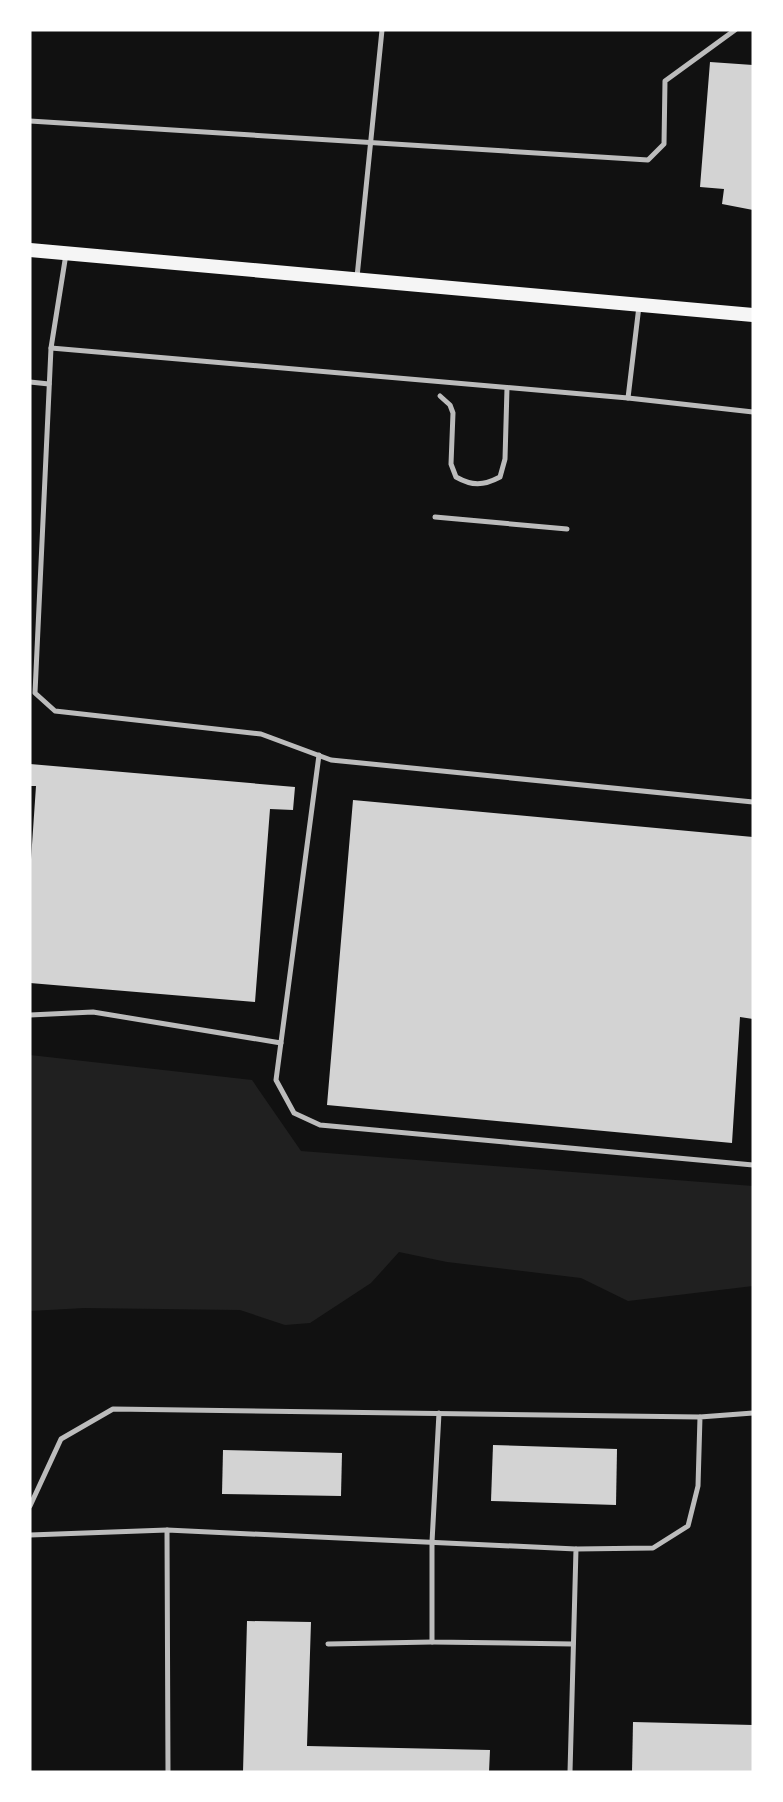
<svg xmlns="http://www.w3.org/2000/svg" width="783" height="1802" viewBox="0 0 783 1802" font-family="'Fira Sans',sans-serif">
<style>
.green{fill:#202020}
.building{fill:#d3d3d3}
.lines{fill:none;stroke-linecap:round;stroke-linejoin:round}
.service{stroke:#bcbcbc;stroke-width:5}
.secondary{stroke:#f5f5f5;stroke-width:14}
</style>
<rect width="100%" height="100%" fill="#111"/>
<polygon class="green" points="30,1055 252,1080 301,1151 753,1186 753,1286 628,1301 581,1278 447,1262 399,1252 371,1283 310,1323 285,1325 240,1310 84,1308 30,1311"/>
<g class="building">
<polygon points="710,62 753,65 753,210 722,204 724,189 700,187"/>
<polygon points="30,764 295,787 293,810 270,809 255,1002 30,983 30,874 36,786 30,786"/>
<polygon points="353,800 753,837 753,1019 740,1017 732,1143 327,1105"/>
<polygon points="493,1445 617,1449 616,1505 491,1501"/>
<polygon points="223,1450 342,1453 341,1496 222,1494"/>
<polygon points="247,1621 311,1622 307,1746 490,1750 489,1772 243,1772"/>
<polygon points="633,1722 753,1725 753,1772 632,1772"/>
</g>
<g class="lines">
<g class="service">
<polyline points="30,121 648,160 664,144 665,81 735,30"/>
<polyline points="66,254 51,348 628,398 639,306"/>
<polyline points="357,277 382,30"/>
<polyline points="51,348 35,693 55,711 261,734 331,760 753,802"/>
<polyline points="30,382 49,384"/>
<path d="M440,396L450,405L453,413L451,464L456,477C472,486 483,486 500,477L505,459L507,388"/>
<polyline points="628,398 753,412"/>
<polyline points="435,517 567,529"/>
<polyline points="319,755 276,1080 294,1113 320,1125 753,1165"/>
<polyline points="30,1015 93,1012 281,1043"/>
<polyline points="439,1413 432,1542 432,1642 573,1644"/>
<polyline points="30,1506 61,1439 113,1409 700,1417"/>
<polyline points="30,1535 167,1530"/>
<polyline points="576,1549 653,1548 688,1526 698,1486 700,1417 753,1413"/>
<polyline points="328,1644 432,1642"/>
<polyline points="168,1772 167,1530 576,1549 570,1772"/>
</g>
<polyline class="secondary" points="30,250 753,315"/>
</g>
<rect width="783" height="1802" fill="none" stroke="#ffffff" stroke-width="63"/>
</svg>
